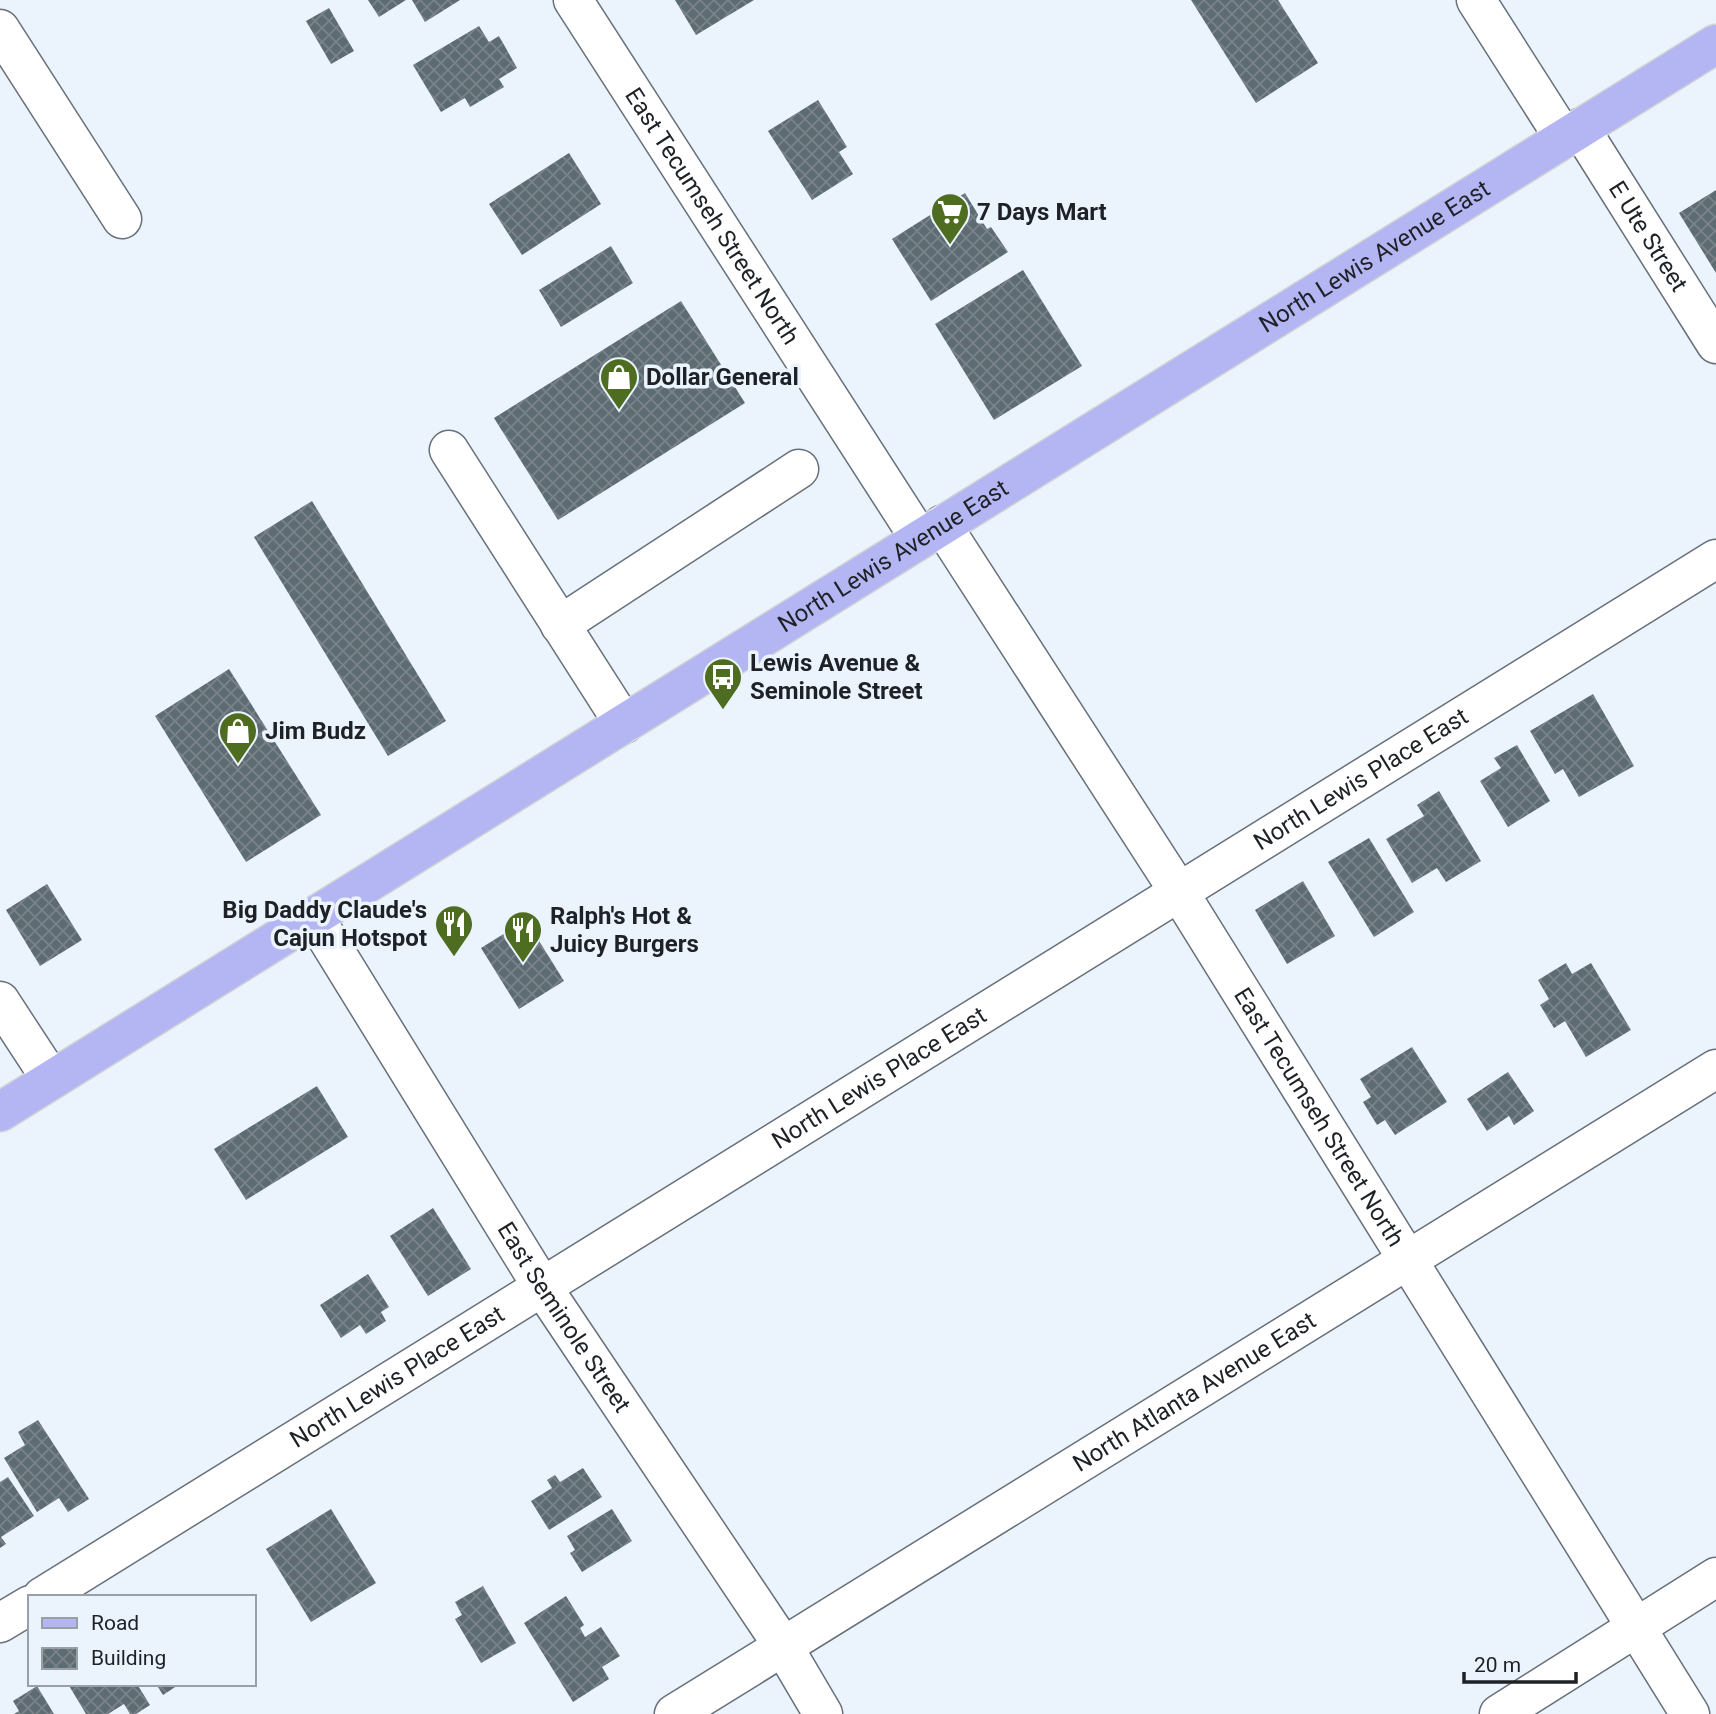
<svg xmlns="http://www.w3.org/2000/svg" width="1716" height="1714" viewBox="0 0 1716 1714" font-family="Roboto,sans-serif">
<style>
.building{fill:url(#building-cross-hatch)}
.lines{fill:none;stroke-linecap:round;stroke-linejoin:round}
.minor-casing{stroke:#67707a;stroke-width:41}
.major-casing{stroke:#d2d3d4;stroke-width:41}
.minor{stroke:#fff;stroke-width:38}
.major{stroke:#b4b6f4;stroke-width:38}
.labels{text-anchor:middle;stroke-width:7;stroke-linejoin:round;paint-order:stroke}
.poi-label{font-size:24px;font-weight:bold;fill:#1e2126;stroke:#ebf3fd;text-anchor:start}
.street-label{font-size:24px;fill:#1e2126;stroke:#ebf3fd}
</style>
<defs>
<pattern id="building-cross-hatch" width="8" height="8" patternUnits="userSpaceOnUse" patternTransform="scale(1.75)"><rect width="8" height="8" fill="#5d6b72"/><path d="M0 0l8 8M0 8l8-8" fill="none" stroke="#7a8389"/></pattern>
</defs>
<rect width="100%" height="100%" fill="#ebf3fd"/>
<g class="building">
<polygon points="368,0 406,0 379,17"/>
<polygon points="412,0 460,0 425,22"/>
<polygon points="675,0 754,0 696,35"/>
<polygon points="1191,0 1278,0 1318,63 1256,103"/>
<polygon points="329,8 354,51 331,64 306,21"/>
<polygon points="479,26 489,42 499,36 517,68 499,79 504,87 470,107 465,98 441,112 413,65"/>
<polygon points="818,100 847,147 839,152 853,174 812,200 768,131"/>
<polygon points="569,153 601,204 522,255 489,204"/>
<polygon points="1716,190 1716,273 1679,213"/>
<polygon points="965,193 987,229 991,227 1008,252 931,301 892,239"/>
<polygon points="611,246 633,283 561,327 539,290"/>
<polygon points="1023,270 1082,366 994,420 935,324"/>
<polygon points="681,301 745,403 558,520 494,418"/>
<polygon points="312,501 446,721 388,756 254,537"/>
<polygon points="229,669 321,815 246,862 155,716"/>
<polygon points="1593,694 1634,766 1579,797 1563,769 1555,774 1530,731"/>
<polygon points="1517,745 1550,801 1508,827 1480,781 1501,768 1494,758"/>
<polygon points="1439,791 1481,861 1446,882 1437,868 1412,883 1386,839 1424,816 1417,805"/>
<polygon points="1369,838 1414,912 1374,937 1328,862"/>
<polygon points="1303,881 1335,936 1287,964 1255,910"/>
<polygon points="47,884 82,940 40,966 6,910"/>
<polygon points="526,920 564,981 519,1009 481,948"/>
<polygon points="1566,963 1572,974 1591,963 1631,1030 1586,1057 1565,1021 1554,1028 1540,1005 1549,999 1538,980"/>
<polygon points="1412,1047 1447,1102 1395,1135 1385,1120 1377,1125 1363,1102 1371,1097 1360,1079"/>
<polygon points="1508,1072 1534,1111 1514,1125 1509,1116 1487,1131 1467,1099"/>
<polygon points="317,1086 348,1137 246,1200 214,1149"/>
<polygon points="433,1208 471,1269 428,1296 390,1236"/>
<polygon points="368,1274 389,1307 381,1312 386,1321 366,1334 360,1325 341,1338 320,1305"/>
<polygon points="38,1420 89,1499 68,1512 59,1498 37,1512 4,1458 25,1445 18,1432"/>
<polygon points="583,1468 602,1497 549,1530 531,1501 552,1488 547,1480 555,1475 560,1482"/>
<polygon points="8,1477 34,1516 1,1537 6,1544 0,1548 0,1482"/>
<polygon points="331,1509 376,1583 311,1622 266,1549"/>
<polygon points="612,1509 632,1541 582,1572 570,1553 575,1550 567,1536"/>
<polygon points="483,1586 516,1643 481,1663 455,1619 462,1615 455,1602"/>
<polygon points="566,1596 584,1625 580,1628 585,1637 601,1627 620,1656 602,1667 609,1679 573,1702 524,1623"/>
<polygon points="68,1684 137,1684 150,1705 136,1714 130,1714 124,1704 108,1714 86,1714"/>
<polygon points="156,1684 180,1684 163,1695"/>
<polygon points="37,1686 54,1714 14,1714 19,1711 13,1701"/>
</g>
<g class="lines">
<defs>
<g id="minor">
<path id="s1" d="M573,0L920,539"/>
<polyline points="1476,0 1564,138"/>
<polyline points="0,29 122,219"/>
<path id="s2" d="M1580,128L1716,344"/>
<polyline points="449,450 624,724"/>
<path id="s3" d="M942,525L1179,892L1690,1714"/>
<polyline points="560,625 799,469"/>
<path id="s4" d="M314,917L541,1285L783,1646L823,1714"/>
<polyline points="0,1001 51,1079"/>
<path id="s5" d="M42,1597L1716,559"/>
<polyline points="0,1623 30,1605"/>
<path id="s6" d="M674,1714L1716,1069"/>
<polyline points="1499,1714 1716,1577"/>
</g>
<g id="major">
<path id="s7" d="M0,1112L1716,44"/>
</g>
</defs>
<use href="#minor" class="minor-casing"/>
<use href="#major" class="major-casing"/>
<use href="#minor" class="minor"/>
<use href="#major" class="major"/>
</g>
<defs>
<symbol id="supermarket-pin" viewBox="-11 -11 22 30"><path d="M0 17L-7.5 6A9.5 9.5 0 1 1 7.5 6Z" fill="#4e6d21" stroke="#ebf3fd"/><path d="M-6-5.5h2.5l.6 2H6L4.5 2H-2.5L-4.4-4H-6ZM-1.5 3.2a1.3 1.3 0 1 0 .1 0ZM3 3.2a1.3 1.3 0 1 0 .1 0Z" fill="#fff"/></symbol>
<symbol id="shop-pin" viewBox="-11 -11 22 30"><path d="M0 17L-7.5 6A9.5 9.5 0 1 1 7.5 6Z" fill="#4e6d21" stroke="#ebf3fd"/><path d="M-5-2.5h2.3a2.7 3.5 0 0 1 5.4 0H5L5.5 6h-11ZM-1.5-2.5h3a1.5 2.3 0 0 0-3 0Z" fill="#fff"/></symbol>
<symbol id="bus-pin" viewBox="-11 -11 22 30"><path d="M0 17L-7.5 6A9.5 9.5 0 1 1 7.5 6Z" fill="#4e6d21" stroke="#ebf3fd"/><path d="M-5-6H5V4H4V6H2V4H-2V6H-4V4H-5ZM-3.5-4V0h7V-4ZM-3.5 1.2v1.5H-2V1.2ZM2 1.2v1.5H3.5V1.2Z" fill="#fff"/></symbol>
<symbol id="restaurant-pin" viewBox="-11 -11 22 30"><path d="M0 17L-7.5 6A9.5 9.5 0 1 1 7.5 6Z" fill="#4e6d21" stroke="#ebf3fd"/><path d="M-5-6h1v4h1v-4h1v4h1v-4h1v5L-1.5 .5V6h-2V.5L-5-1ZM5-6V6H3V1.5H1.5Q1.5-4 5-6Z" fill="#fff"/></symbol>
</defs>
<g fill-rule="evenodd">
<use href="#supermarket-pin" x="928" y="190" width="44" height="60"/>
<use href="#shop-pin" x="597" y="355" width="44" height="60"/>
<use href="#bus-pin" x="701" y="655" width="44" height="60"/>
<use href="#shop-pin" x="216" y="709" width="44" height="60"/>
<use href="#restaurant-pin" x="432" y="902" width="44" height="60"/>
<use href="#restaurant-pin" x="501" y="908" width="44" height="60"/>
</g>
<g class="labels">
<g class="poi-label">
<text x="977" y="220">7 Days Mart</text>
<text x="646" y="385">Dollar General</text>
<text x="750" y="671">Lewis Avenue &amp;<tspan x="750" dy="28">Seminole Street</tspan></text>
<text x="265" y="739">Jim Budz</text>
<text x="427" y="918" text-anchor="end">Big Daddy Claude's<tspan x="427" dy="28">Cajun Hotspot</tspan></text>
<text x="550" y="924">Ralph's Hot &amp;<tspan x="550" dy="28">Juicy Burgers</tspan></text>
</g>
<g class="street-label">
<text dy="8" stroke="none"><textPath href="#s1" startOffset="257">East Tecumseh Street North</textPath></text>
<text dy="8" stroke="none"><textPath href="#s2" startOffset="128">E Ute Street</textPath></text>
<text dy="8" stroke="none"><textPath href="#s7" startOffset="1619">North Lewis Avenue East</textPath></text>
<text dy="8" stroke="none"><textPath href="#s7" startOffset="1052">North Lewis Avenue East</textPath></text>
<text dy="8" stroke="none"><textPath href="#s5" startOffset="1552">North Lewis Place East</textPath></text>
<text dy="8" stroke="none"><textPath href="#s5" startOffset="985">North Lewis Place East</textPath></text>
<text dy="8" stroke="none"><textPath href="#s3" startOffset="702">East Tecumseh Street North</textPath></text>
<text dy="8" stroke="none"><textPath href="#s4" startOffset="472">East Seminole Street</textPath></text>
<text dy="8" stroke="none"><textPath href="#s5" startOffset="418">North Lewis Place East</textPath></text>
<text dy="8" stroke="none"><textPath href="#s6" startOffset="612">North Atlanta Avenue East</textPath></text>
</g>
</g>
<rect x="28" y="1595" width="228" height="91" fill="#ebf3fd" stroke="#999fa7" stroke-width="2"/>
<rect x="42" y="1618" width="35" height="10" fill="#b4b6f4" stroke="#999fa7" stroke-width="2"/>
<text x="91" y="1630" font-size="21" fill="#1e2126">Road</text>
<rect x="42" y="1648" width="35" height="21" fill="url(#building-cross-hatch)" stroke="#999fa7" stroke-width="2"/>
<text x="91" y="1665" font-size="21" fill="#1e2126">Building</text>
<path d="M1464 1672v10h112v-10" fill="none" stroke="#1e2126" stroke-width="3.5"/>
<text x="1474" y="1672" font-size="21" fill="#1e2126" stroke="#ebf3fd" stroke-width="5" paint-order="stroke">20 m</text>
</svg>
